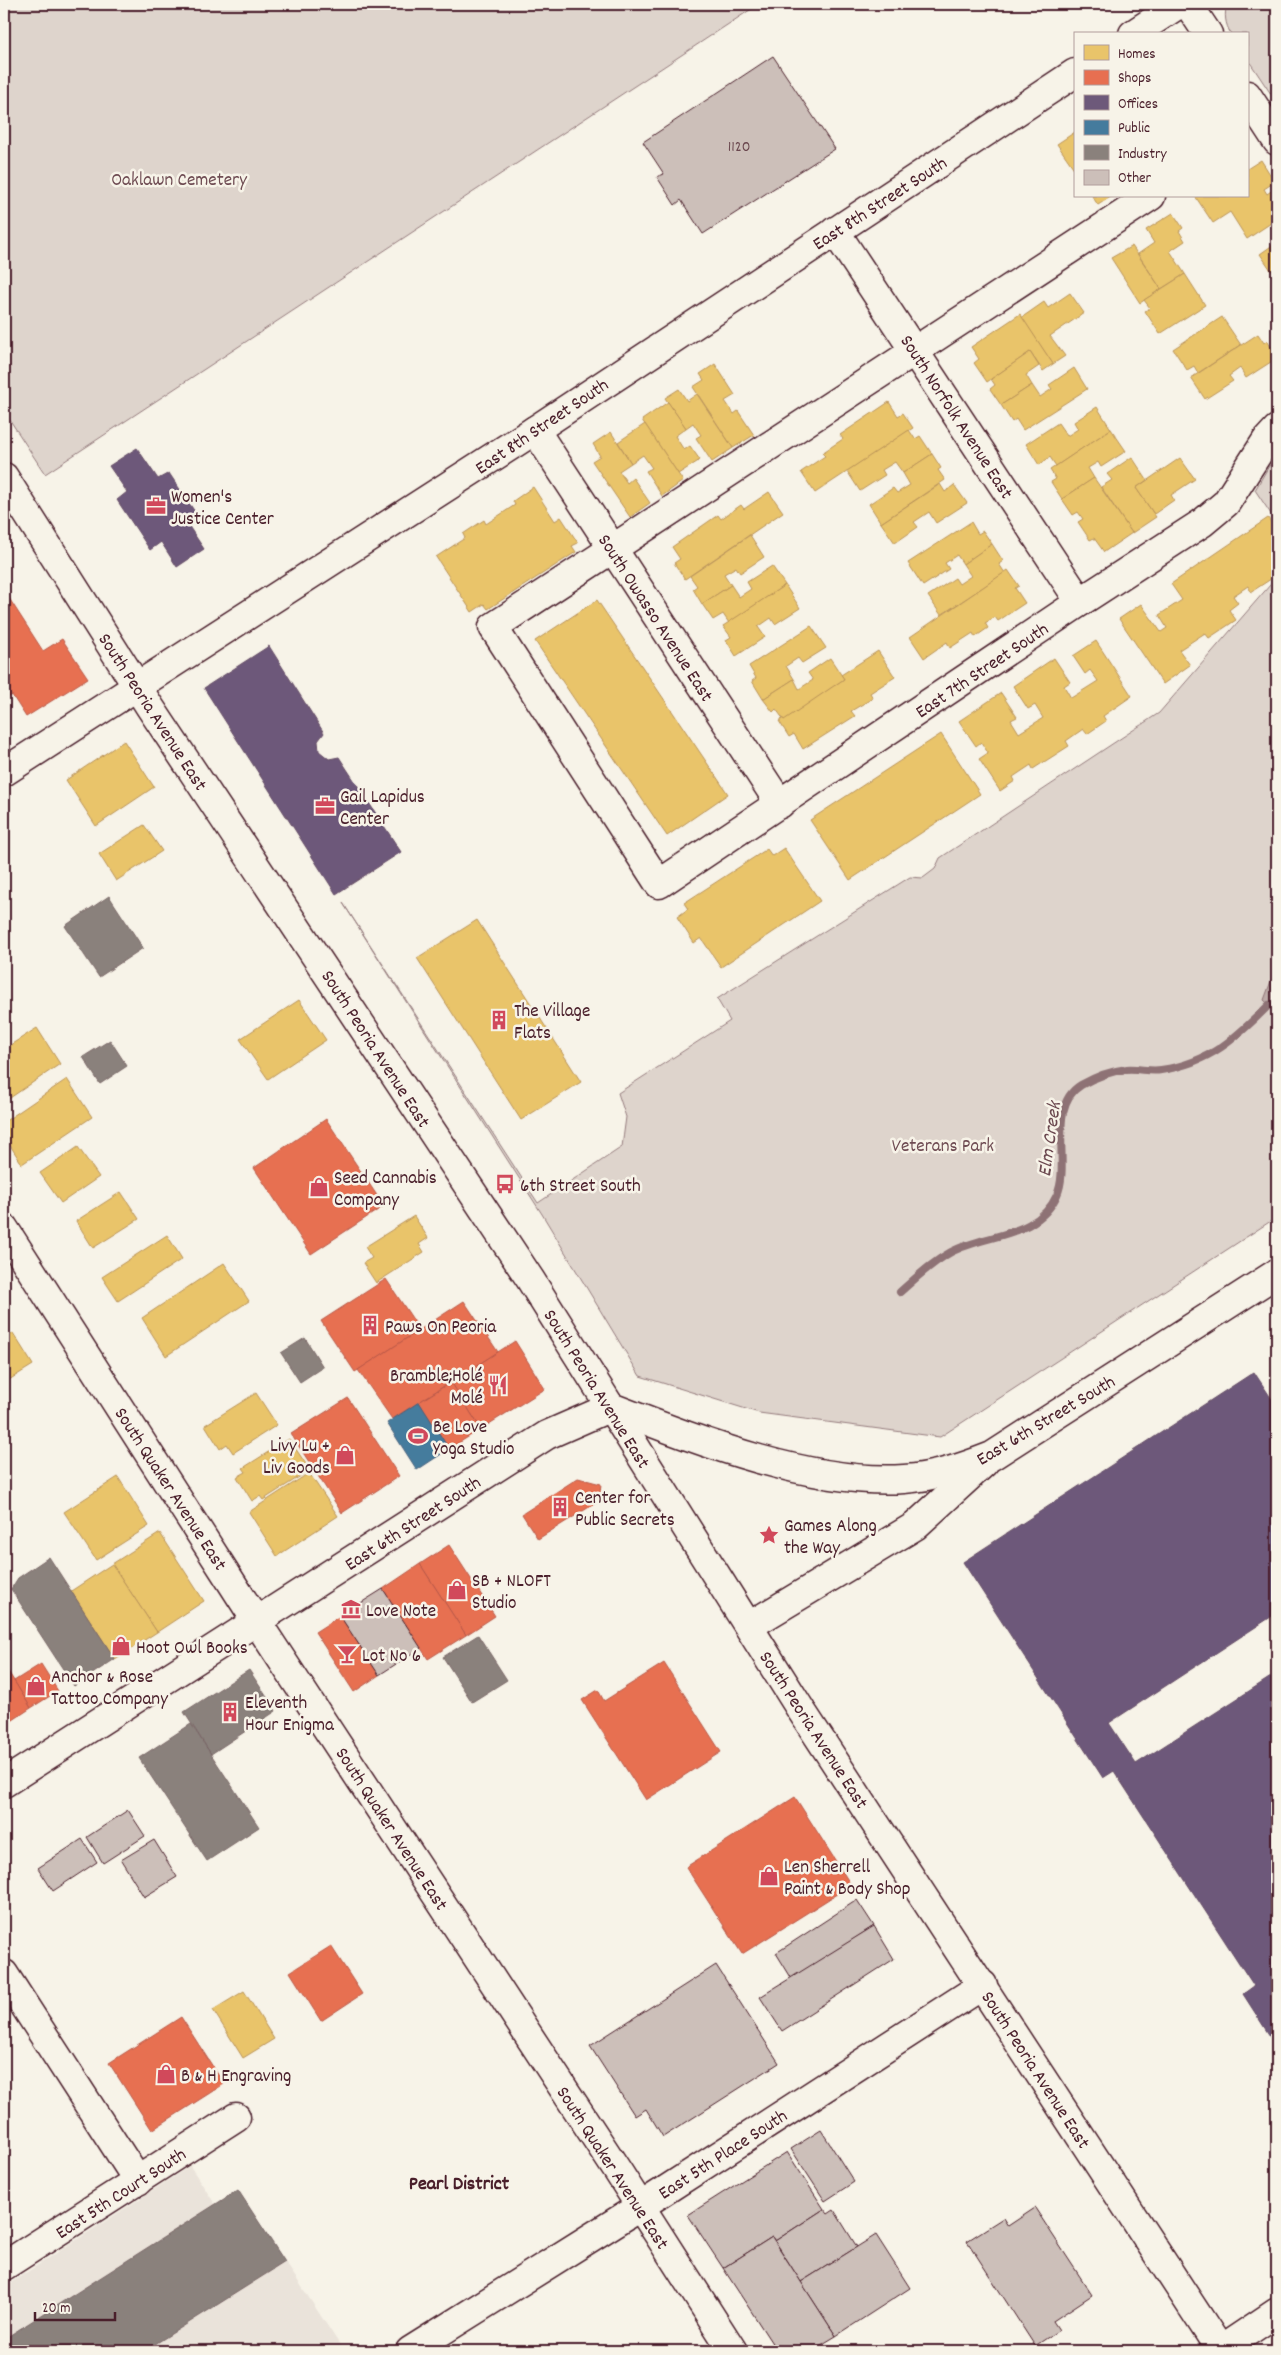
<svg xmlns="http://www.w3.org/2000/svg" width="1281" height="2355" viewBox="0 0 1281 2355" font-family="Dekko,sans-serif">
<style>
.built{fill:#eae3da}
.green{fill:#ded4cc;stroke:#947a7c}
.water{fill:#bcaaa7;stroke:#8e7275}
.homes{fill:#e9c46a;stroke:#b99257}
.shops{fill:#e76f51;stroke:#b85746}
.offices{fill:#6d597a;stroke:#624862}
.public{fill:#457b9d;stroke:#465f7b}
.industry{fill:#8a817c;stroke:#776464}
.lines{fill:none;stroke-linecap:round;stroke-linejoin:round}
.stream{stroke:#8e7275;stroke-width:8}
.building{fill:#ccbfb9;stroke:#4a1f2b}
.minor-casing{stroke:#4a1f2b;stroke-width:31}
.major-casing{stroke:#4a1f2b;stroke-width:31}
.minor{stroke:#f7f3e8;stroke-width:28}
.major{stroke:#f7f3e8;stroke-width:28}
.labels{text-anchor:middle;stroke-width:5;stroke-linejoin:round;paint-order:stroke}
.number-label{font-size:16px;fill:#6a474e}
.park-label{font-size:19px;fill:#6f4c53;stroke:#f7f3e8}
.street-label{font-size:19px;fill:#4a1f2b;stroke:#f7f3e8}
.poi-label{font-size:19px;fill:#4a1f2b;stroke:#f7f3e8;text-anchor:start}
.water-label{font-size:20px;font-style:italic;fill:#6c4950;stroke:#f7f3e8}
.neighbourhood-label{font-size:20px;font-weight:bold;fill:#4a1f2b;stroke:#f7f3e8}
</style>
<rect width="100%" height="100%" fill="#f7f3e8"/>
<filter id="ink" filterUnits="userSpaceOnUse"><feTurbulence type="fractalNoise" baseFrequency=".02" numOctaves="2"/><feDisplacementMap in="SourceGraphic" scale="10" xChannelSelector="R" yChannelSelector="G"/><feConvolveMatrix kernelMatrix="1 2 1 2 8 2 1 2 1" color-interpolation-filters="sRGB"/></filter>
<g filter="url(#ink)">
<polygon class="built" points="190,2166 215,2204 238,2190 344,2351 4,2351 4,2287"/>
<g class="green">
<polygon points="4,4 759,4 45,474 4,411"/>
<path d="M1227,4H1277V103L1247,58V34H1231C1225,24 1224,14 1227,4Z"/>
<polygon points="1277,456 1277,523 1255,490 1269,466"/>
<polygon points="1277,577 1277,1217 940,1437 759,1413 640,1376 542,1214 343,903 538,1203 622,1147 626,1117 618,1093 730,1021 717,999 910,877 923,878 935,869 940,858 1159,713"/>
</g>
<polygon class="water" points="1277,965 1277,1012 1264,1000"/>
<g class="homes">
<polygon points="1075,132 1075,170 1057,144"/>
<polygon points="1261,160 1275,182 1264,189 1267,194 1277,187 1277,219 1247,239 1230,212 1213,223 1195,196 1247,196 1247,169"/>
<polygon points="1092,196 1112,196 1098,205"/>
<polygon points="1173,213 1183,228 1179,231 1185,241 1170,251 1185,274 1161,289 1138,254 1154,243 1146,230"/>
<polygon points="1277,242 1277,279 1260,254"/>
<polygon points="1132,246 1161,289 1140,303 1111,258"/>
<polygon points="1185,274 1205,305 1160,334 1145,311 1150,308 1144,300"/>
<polygon points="1070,293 1084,313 1050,336 1065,356 1053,364 1021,318 1044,302 1048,308"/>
<polygon points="1020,314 1053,364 1043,371 1030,352 987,382 974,363 979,359 971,347"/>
<polygon points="1222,317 1241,345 1198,373 1194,366 1187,370 1173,349"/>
<polygon points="1258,334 1264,343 1267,340 1277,358 1246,378 1240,368 1229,376 1233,381 1205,399 1191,378"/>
<polygon points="1030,352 1039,366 1026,375 1032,385 1001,405 990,389 995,385 991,379"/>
<polygon points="715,364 735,395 725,401 734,414 738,411 754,435 733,448 693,387 704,380 700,374"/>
<polygon points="1074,368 1087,389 1023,430 1016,419 1012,422 1001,405 1032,385 1040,397 1052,389 1049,385"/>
<polygon points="679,389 687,401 697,394 733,448 712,462 696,438 701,435 693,423 686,428 665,398"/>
<polygon points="668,402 686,428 675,436 684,450 690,446 700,460 678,474 642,420"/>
<polygon points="889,402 898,416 903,413 913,428 815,493 801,472 825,456 822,453 843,439 840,435"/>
<polygon points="1097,407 1111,429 1056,466 1050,457 1039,465 1026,444 1058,423 1067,436 1078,429 1074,422"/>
<polygon points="645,424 683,481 662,496 646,471 652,468 643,455 631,463 618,442"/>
<polygon points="1111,429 1126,451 1101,467 1098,462 1088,468 1094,478 1062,499 1051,482 1056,479 1050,470"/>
<polygon points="909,430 915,439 920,436 932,454 903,473 895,462 882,470 885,475 860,491 847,471"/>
<polygon points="611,432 631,463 619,471 627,483 633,478 650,503 630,517 592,461 600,456 593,444"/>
<polygon points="932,454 941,468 938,470 945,480 881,523 869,504 893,488 897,493 910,485 903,473"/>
<polygon points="1132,457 1147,480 1136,488 1156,517 1132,533 1101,487 1112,480 1107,474"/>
<polygon points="1180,458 1195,479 1171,495 1174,500 1154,514 1136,488"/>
<polygon points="1094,478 1132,533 1104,552 1094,538 1090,540 1078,522 1083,519 1078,512 1073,515 1062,499"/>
<polygon points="940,484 945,492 954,485 967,503 936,523 929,512 914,522 918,527 895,543 881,523"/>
<polygon points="533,487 555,521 561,517 578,543 572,546 576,552 488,609 484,604 472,612 436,557 465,538 463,534 484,520 486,524 515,505 513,501"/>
<polygon points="769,492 783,512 685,579 674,563 680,559 672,547 718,515 721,519 741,505 744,509"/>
<polygon points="1268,518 1277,531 1277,575 1251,592 1248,586 1233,596 1238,603 1229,610 1236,620 1209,638 1205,633 1179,650 1190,665 1163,684 1119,619 1141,604 1161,632 1167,628 1159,615 1182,600 1171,584"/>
<polygon points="971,522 978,534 983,531 992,544 963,564 957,555 945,563 949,569 923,586 908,563"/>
<polygon points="750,535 764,557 740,573 736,567 724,574 731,585 702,604 693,589 697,586 690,576"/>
<polygon points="992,544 1003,561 999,564 1005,573 941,615 928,596 955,578 959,584 971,576 963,564"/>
<polygon points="772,566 785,585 729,623 723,614 713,620 702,604 731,585 739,597 751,589 747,582"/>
<polygon points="1008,570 1019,586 1015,588 1025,603 998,621 995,617 985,623 988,628 975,637 973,633 950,648 947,642 924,658 910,637"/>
<polygon points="785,585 800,608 775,624 771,618 758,627 765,637 736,656 726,640 731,637 723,626"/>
<polygon points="597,600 728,794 667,836 535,641"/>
<polygon points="811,626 826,648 802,663 798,658 786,666 794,679 763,699 752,681 756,678 749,666"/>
<polygon points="1096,641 1132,696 1103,716 1106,721 1087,734 1083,729 1066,741 1069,746 1033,769 1031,765 1013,777 1015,781 1000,791 979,759 988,753 981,742 976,746 959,721 1001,693 1017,717 1011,720 1019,733 1043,718 1035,705 1028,709 1013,686 1054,658 1070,682 1064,686 1071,698 1098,681 1090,670 1085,674 1073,656"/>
<polygon points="878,651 895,677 870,693 873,698 851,711 855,716 803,749 794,734 789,737 779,721 844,679 841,675"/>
<polygon points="830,658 844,679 784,720 776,709 773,712 763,699 794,679 799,689 813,680 808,673"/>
<polygon points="941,734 980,794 850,880 810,820"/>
<polygon points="124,741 154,787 96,826 66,780"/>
<polygon points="144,825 162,851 116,881 99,854"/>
<polygon points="784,848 820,901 721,967 701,938 694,943 677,917 688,909 684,903 767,849 772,856"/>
<polygon points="477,920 581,1082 521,1120 417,958"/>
<polygon points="299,1000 326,1040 268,1079 240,1039"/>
<polygon points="37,1028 60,1064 4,1102 4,1049"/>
<polygon points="67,1079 92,1117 22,1164 4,1136 4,1122"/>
<polygon points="78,1147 99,1177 61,1203 40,1173"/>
<polygon points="121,1192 139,1219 93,1248 76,1221"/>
<polygon points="414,1216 428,1238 419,1244 424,1252 376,1283 363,1263 372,1258 365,1247"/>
<polygon points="167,1235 182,1259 118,1301 102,1277"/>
<polygon points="224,1263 249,1301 166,1356 142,1318"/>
<polygon points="13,1333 33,1365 4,1383 4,1339"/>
<polygon points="256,1393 277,1425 233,1453 227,1444 220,1449 205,1425"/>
<polygon points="289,1439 310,1470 263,1500 260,1496 252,1501 237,1477 246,1472 243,1468"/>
<polygon points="309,1473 338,1516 277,1556 249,1512"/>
<polygon points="118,1477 149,1526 96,1560 64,1512"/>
<polygon points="160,1533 204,1601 157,1632 112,1564"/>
<polygon points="112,1564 157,1632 115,1659 71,1591"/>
<polygon points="244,1991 274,2039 243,2058 213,2010"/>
</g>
<g class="shops">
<polygon points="5,592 43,651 62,639 88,678 26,717 12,695 4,701"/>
<polygon points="326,1119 384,1206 311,1254 254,1168"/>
<polygon points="386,1279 420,1330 355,1372 321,1321"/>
<polygon points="464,1301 498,1352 392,1419 358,1370"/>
<polygon points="515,1341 545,1389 481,1429 451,1382"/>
<polygon points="451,1382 481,1429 449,1449 419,1402"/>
<polygon points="348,1398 399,1476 342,1513 291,1434"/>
<polygon points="578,1478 601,1484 599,1501 538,1539 522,1514"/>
<polygon points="449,1545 495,1616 466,1635 420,1564"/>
<polygon points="420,1564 466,1635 428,1659 383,1589"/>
<polygon points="340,1616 379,1675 354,1692 315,1632"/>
<polygon points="664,1663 721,1752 646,1800 582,1700 598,1690 604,1701"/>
<polygon points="41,1664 58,1691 31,1708 14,1681"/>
<polygon points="4,1665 31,1708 4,1726"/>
<polygon points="795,1797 851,1885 742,1954 686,1867"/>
<polygon points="331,1946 362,1994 321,2021 290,1972"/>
<polygon points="181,2017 224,2084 152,2130 109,2063"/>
</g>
<g class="offices">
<polygon points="137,448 158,479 169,473 195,512 184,519 204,549 177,567 161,542 150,550 117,500 127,492 109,466"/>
<polygon points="269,646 324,733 318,741 319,751 329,759 339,757 401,852 336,894 204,688"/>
<polygon points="1254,1372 1277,1407 1277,1613 1109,1723 1136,1764 1277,1673 1277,2047 1243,1994 1254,1986 1114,1771 1103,1778 963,1562"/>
</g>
<polygon class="public" points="419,1402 449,1449 417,1470 387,1423"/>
<g class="industry">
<polygon points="109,896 143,948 99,977 65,926"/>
<polygon points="110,1040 127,1066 100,1084 83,1057"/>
<polygon points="305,1338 323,1367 300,1382 281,1353"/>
<polygon points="49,1557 115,1659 74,1686 11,1589 18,1578"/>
<polygon points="478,1635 507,1680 472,1702 443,1657"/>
<polygon points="249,1670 276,1711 211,1754 184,1712"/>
<polygon points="191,1724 259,1827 207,1861 139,1758"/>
<polygon points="238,2190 285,2262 144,2351 4,2351 4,2339"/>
</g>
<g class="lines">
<path class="stream" d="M900,1292C916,1278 931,1263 951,1252C986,1233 1038,1238 1057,1195C1071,1164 1046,1106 1081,1085C1095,1077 1111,1071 1127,1069C1138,1068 1150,1072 1161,1070C1210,1063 1236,1038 1269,1005"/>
</g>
<g class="building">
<polygon points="773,56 835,149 703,234 681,200 675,205 657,177 664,174 643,142"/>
<polygon points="383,1589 421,1648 379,1675 340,1616"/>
<polygon points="128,1810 145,1836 103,1863 87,1837"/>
<polygon points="82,1839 97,1862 53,1891 38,1868"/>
<polygon points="154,1840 177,1877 144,1897 121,1860"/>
<polygon points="857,1900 874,1926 792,1979 776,1953"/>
<polygon points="874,1926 894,1959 782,2031 760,1997"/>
<polygon points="716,1965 779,2063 663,2137 646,2109 635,2116 590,2046"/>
<polygon points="821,2130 854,2182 825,2201 791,2149"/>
<polygon points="787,2152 824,2209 775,2241 772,2237 723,2268 688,2215"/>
<polygon points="1035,2208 1092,2295 1053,2321 1059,2330 1035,2346 967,2241 1003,2218 1008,2226"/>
<polygon points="824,2209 828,2214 834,2210 857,2247 801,2282 775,2241"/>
<polygon points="876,2235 910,2288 836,2336 801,2282"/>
<polygon points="772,2237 836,2336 811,2351 777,2351 723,2268"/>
</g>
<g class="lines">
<defs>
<g id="minor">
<polyline points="1188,4 1208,34"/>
<polyline points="1133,34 1179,4"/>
<polyline points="1247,95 1277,141"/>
<polyline points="1151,196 493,627 659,884 1080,602 1202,523 1226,503 1266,441 1277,429"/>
<polyline points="835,231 1080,602"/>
<polyline points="535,430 780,804"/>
<polyline points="4,772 535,430 1075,73"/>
<polyline points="4,1228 257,1622 617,2170 733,2351"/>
<polyline points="749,1626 915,1526 984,1463"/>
<path d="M4,1783L547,1435L611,1407C699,1441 810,1485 904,1479C935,1477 964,1467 992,1456L1277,1273"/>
<polyline points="4,1974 138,2181"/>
<polyline points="4,2266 236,2117"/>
<polyline points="410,2351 641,2206 983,1985"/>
<polyline points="1219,2351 1277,2312"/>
</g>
<polyline id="major" points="4,477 150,707 530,1279 801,1710 1221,2351"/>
</defs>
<use href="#minor" class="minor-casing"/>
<use href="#major" class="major-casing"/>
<use href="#minor" class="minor"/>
<use href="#major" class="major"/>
</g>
</g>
<defs>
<symbol id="office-bare" viewBox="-9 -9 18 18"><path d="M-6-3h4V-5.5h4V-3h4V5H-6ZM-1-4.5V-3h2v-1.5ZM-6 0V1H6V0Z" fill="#d1495b" stroke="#f7f3e8" stroke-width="2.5" paint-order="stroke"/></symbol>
<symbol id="building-bare" viewBox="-9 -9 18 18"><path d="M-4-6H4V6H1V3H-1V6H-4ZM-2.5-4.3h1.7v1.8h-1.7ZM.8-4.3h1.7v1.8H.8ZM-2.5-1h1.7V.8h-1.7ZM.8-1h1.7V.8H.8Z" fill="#d1495b" stroke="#f7f3e8" stroke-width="2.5" paint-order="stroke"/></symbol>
<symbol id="bus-bare" viewBox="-9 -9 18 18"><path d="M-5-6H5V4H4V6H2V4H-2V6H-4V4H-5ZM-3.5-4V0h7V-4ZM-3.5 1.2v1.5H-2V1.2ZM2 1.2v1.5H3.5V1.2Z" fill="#d1495b" stroke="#f7f3e8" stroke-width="2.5" paint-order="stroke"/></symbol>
<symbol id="shop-bare" viewBox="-9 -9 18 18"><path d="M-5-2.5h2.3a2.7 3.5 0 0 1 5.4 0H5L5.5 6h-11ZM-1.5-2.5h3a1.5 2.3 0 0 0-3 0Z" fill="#d1495b" stroke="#f7f3e8" stroke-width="2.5" paint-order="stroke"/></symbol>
<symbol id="restaurant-bare" viewBox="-9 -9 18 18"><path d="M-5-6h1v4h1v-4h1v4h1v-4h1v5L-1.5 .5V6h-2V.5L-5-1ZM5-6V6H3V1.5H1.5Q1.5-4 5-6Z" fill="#d1495b" stroke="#f7f3e8" stroke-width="2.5" paint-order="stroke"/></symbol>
<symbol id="stadium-bare" viewBox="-9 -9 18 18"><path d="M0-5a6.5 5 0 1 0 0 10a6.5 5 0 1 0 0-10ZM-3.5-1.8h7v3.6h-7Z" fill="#d1495b" stroke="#f7f3e8" stroke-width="2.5" paint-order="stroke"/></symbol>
<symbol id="sight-bare" viewBox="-9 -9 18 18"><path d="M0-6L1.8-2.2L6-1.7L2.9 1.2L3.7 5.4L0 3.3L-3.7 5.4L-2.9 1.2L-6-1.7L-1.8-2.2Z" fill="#d1495b" stroke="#f7f3e8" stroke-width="2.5" paint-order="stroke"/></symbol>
<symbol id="museum-bare" viewBox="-9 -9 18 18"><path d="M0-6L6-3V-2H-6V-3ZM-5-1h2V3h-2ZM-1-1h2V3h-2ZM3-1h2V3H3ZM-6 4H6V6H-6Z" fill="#d1495b" stroke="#f7f3e8" stroke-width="2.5" paint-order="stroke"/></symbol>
<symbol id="bar-bare" viewBox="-9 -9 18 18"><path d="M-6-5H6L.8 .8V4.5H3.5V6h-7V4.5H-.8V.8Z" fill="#d1495b" stroke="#f7f3e8" stroke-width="2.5" paint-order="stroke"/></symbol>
</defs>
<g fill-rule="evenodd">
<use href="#office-bare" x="142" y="492" width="28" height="28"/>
<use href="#office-bare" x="311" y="792" width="28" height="28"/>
<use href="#building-bare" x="485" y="1006" width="28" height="28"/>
<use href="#bus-bare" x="491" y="1170" width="28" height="28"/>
<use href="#shop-bare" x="305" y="1173" width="28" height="28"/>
<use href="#building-bare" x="356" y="1311" width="28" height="28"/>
<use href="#restaurant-bare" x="484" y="1371" width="28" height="28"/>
<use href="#stadium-bare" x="404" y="1422" width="28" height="28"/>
<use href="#shop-bare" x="331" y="1441" width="28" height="28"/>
<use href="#building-bare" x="546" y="1493" width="28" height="28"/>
<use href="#sight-bare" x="755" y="1521" width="28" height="28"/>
<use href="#shop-bare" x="443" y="1576" width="28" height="28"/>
<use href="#museum-bare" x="337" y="1595" width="28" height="28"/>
<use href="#shop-bare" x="107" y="1632" width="28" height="28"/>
<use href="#bar-bare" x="333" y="1640" width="28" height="28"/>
<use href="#shop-bare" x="22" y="1672" width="28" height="28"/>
<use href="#building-bare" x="216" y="1698" width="28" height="28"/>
<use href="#shop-bare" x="755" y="1862" width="28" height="28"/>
<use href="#shop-bare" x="152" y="2060" width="28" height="28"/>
</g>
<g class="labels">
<g class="number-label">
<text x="739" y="151">1120</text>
</g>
<g class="park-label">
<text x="179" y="185">Oaklawn Cemetery</text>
<text x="943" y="1151">Veterans Park</text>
</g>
<g class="street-label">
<text transform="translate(879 202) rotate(-33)" y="7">East 8th Street South</text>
<text transform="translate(958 416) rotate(57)" y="7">South Norfolk Avenue East</text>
<text transform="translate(541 425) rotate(-34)" y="7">East 8th Street South</text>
<text transform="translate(657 617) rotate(57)" y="7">South Owasso Avenue East</text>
<text transform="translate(981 669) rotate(-34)" y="7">East 7th Street South</text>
<text transform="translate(154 711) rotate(57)" y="7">South Peoria Avenue East</text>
<text transform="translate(377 1048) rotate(57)" y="7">South Peoria Avenue East</text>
<text transform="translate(598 1388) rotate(58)" y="7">South Peoria Avenue East</text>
<text transform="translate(1045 1419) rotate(-31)" y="7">East 6th Street South</text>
<text transform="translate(172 1488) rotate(57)" y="7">South Quaker Avenue East</text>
<text transform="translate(412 1522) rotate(-33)" y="7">East 6th Street South</text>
<text transform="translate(815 1729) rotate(57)" y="7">South Peoria Avenue East</text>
<text transform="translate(393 1828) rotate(57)" y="7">South Quaker Avenue East</text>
<text transform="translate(1037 2069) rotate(57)" y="7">South Peoria Avenue East</text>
<text transform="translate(722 2153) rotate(-33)" y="7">East 5th Place South</text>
<text transform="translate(614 2167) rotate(57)" y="7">South Quaker Avenue East</text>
<text transform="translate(120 2192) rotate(-33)" y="7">East 5th Court South</text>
</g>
<g class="poi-label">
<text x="171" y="502">Women's<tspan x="171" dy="22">Justice Center</tspan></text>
<text x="340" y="802">Gail Lapidus<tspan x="340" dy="22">Center</tspan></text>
<text x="514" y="1016">The Village<tspan x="514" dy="22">Flats</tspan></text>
<text x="334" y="1183">Seed Cannabis<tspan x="334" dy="22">Company</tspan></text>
<text x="520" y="1191">6th Street South</text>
<text x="385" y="1332">Paws On Peoria</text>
<text x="483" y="1381" text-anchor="end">Bramble;Holé<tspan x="483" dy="22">Molé</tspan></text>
<text x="433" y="1432">Be Love<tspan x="433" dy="22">Yoga Studio</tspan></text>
<text x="330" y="1451" text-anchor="end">Livy Lu +<tspan x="330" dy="22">Liv Goods</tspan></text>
<text x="575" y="1503">Center for<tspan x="575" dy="22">Public Secrets</tspan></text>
<text x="784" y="1531">Games Along<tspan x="784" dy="22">the Way</tspan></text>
<text x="472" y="1586">SB + NLOFT<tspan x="472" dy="22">Studio</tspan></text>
<text x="366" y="1616">Love Note</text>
<text x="136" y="1653">Hoot Owl Books</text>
<text x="362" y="1661">Lot No 6</text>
<text x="51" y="1682">Anchor &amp; Rose<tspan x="51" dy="22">Tattoo Company</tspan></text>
<text x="245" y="1708">Eleventh<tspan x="245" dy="22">Hour Enigma</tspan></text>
<text x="784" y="1872">Len Sherrell<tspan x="784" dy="22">Paint &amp; Body Shop</tspan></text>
<text x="181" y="2081">B &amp; H Engraving</text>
</g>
<g class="water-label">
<text transform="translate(1048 1139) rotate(-82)" y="7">Elm Creek</text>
</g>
<g class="neighbourhood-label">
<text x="459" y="2189">Pearl District</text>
</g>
</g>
<rect width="1281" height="2355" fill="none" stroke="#f7f3e8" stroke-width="20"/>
<rect x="10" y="10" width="1261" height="2335" fill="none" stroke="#4a1f2b" stroke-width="2" filter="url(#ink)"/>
<rect x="1074" y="32" width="175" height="165" fill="#f7f3e8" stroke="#b29e9c"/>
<rect x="1084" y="45" width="25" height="15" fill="#e9c46a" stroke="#b29e9c"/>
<text x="1118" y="58" font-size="15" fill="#4a1f2b">Homes</text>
<rect x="1084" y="70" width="25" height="15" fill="#e76f51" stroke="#b29e9c"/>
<text x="1118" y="82" font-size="15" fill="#4a1f2b">Shops</text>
<rect x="1084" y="95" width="25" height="15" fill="#6d597a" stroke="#b29e9c"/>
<text x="1118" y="108" font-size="15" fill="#4a1f2b">Offices</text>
<rect x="1084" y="120" width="25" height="15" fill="#457b9d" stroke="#b29e9c"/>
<text x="1118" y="132" font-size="15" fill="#4a1f2b">Public</text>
<rect x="1084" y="145" width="25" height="15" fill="#8a817c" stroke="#b29e9c"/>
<text x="1118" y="158" font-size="15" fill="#4a1f2b">Industry</text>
<rect x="1084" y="170" width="25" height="15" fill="#ccbfb9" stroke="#b29e9c"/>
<text x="1118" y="182" font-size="15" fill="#4a1f2b">Other</text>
<path d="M35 2312v8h80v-8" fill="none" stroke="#4a1f2b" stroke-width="2.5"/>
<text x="42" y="2312" font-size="15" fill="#4a1f2b" stroke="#f7f3e8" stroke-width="4" paint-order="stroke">20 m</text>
</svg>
